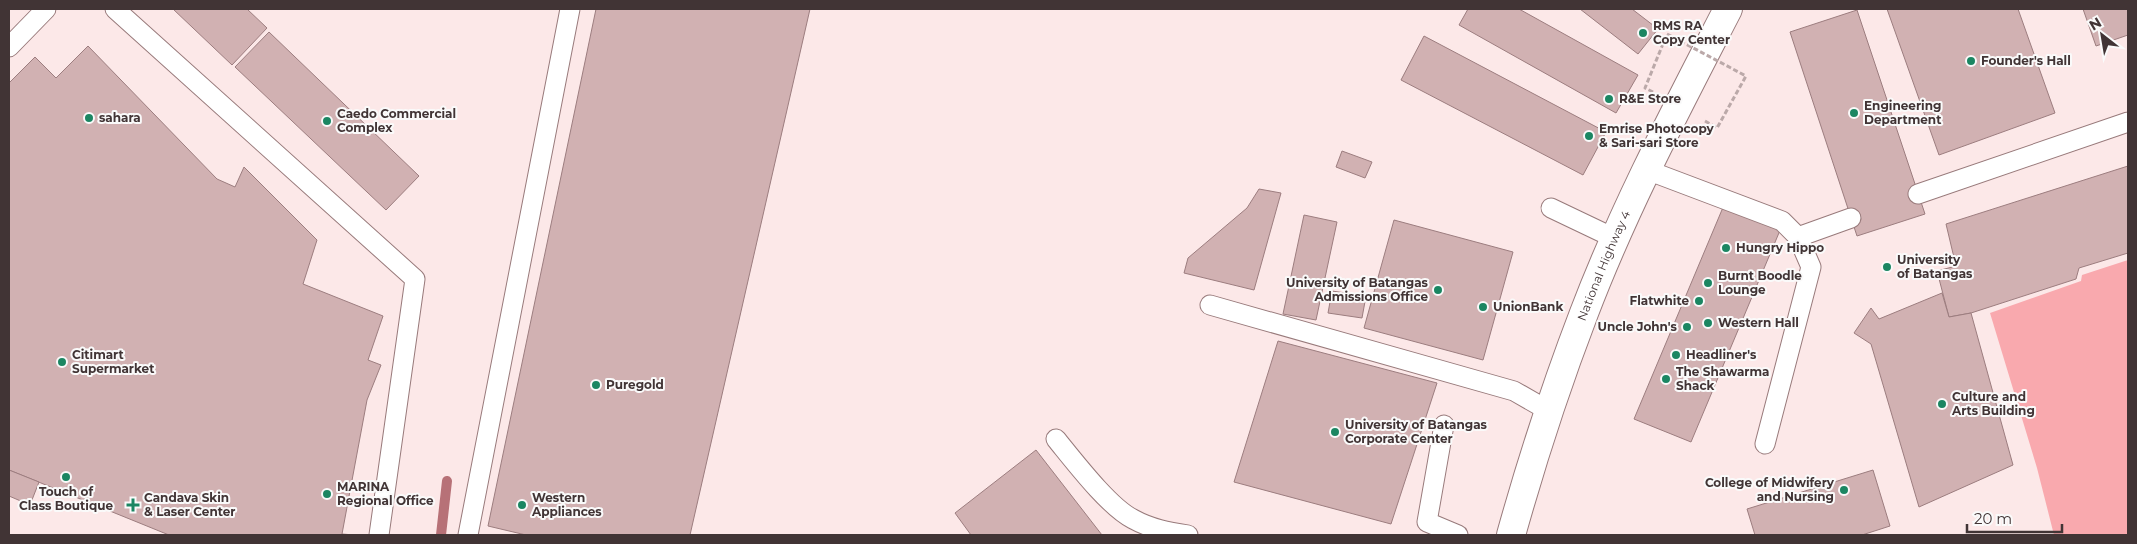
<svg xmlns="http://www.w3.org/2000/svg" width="2137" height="544" viewBox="0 0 2137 544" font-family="Montserrat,sans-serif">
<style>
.green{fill:#f9a9ae}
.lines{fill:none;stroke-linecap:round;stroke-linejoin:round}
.stream{stroke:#b77177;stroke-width:10}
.building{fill:#d1b1b2;stroke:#9c7d7f}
.lane-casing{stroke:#987a7b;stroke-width:21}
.primary-casing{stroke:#987a7b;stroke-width:30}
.path{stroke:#bba9a9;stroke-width:3;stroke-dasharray:5 2.5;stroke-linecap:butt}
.lane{stroke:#fff;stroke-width:19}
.primary{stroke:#fff;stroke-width:28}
.path-bridge{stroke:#bba9a9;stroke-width:3;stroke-dasharray:5 2.5;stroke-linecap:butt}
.poi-dot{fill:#1b8662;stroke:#fafafa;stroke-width:2}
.labels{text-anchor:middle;stroke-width:4;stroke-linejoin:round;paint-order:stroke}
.poi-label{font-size:12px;font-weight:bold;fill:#413435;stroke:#fafafa;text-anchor:start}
.street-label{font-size:12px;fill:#413435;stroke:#fafafa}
</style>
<rect width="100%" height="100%" fill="#fce8e8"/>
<polygon class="green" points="2128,260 2128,535 2054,535 2037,468 1990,313 2081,281 2082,275"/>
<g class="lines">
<polyline class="stream" points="441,535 447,481"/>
</g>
<g class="building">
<polygon points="173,9 247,9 267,28 232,65"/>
<polygon points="596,9 810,9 690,535 526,535 488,526"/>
<polygon points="1468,9 1519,9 1638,75 1616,113 1459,25"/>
<polygon points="1580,9 1632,9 1658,29 1638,54"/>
<polygon points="1887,9 2018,9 2055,113 1939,155"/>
<polygon points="2083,9 2128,9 2128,35 2096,46"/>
<polygon points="1857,10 1925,214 1857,236 1790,32"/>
<polygon points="269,32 419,176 386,210 235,67"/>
<polygon points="1424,36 1606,132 1583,175 1401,80"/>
<polygon points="88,46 217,179 235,187 244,167 317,240 303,284 383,316 368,360 381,365 367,400 342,534 354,535 169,535 9,470 9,83 35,57 56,78"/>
<polygon points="1342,151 1372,162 1365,178 1336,167"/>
<polygon points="2128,166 2128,253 2079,268 2076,279 1971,313 1949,317 1937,271 1956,266 1946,224"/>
<polygon points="1259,189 1281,193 1254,290 1184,273 1188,258 1247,208"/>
<polygon points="1724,205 1781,228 1691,442 1634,419"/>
<polygon points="1304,215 1337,222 1316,320 1283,314"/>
<polygon points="1394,220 1513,252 1483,360 1364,328"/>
<polygon points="1332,291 1366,296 1362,318 1328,313"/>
<polygon points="1942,293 1949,317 1971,313 2013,465 1919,507 1871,344 1854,333 1871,308 1879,319"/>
<polygon points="1278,341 1437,383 1391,524 1234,482"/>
<polygon points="1036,450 1102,535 971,535 955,513"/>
<polygon points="9,470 39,482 30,505 9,496"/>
<polygon points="1873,470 1890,526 1862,535 1755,535 1747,509"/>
</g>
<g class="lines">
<defs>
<g id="lane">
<polyline points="115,9 415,279 379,535"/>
<polyline points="9,47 46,9"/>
<polyline points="1647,170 1782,221 1798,237 1811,267 1765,444"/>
<polyline points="1918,194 2128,122"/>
<polyline points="1551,208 1616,239"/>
<polyline points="1798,237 1851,218"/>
<polyline points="1210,305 1514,391 1549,411"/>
<polyline points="1444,425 1427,522 1458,535"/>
<path d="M1056,439C1074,461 1109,507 1133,519C1151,529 1169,532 1188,535"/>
<polyline points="468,535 570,9"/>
</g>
<g id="primary">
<path id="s1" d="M1511,535C1532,460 1556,386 1584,313C1624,208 1677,108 1728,9"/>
</g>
</defs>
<use href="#lane" class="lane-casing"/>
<use href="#primary" class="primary-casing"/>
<g class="path">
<polyline points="1653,92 1645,88 1667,34"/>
<polyline points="1705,121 1717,128 1746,76"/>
</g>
<use href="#lane" class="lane"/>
<use href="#primary" class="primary"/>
<polyline class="path-bridge" points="1667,34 1746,76"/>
</g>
<g class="poi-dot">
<circle cx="1643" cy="33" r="5"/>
<circle cx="1971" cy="61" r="5"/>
<circle cx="1609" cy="99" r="5"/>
<circle cx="1854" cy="113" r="5"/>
<circle cx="89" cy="118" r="5"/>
<circle cx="327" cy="121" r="5"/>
<circle cx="1589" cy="136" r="5"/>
<circle cx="1726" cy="248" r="5"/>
<circle cx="1887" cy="267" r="5"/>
<circle cx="1708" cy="283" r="5"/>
<circle cx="1438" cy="290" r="5"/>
<circle cx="1699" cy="301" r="5"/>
<circle cx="1483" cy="307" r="5"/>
<circle cx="1708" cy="323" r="5"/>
<circle cx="1687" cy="327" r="5"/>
<circle cx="1676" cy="355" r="5"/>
<circle cx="62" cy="362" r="5"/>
<circle cx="1666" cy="379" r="5"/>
<circle cx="596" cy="385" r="5"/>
<circle cx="1942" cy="404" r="5"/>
<circle cx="1335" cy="432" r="5"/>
<circle cx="66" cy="477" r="5"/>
<circle cx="1844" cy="490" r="5"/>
<circle cx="327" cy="494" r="5"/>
<path d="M130.5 497.5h5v5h5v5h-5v5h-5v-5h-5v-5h5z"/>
<circle cx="522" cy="505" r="5"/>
</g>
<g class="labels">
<g class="poi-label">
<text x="1653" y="30">RMS RA<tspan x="1653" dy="14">Copy Center</tspan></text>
<text x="1981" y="65">Founder's Hall</text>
<text x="1619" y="103">R&amp;E Store</text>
<text x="1864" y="110">Engineering<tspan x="1864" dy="14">Department</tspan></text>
<text x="337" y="118">Caedo Commercial<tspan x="337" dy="14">Complex</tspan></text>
<text x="99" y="122">sahara</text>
<text x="1599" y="133">Emrise Photocopy<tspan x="1599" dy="14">&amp; Sari-sari Store</tspan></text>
<text x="1736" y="252">Hungry Hippo</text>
<text x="1897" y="264">University<tspan x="1897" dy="14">of Batangas</tspan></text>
<text x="1718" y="280">Burnt Boodle<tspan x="1718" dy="14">Lounge</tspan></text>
<text x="1428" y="287" text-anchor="end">University of Batangas<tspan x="1428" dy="14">Admissions Office</tspan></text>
<text x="1689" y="305" text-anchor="end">Flatwhite</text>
<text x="1493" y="311">UnionBank</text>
<text x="1718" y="327">Western Hall</text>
<text x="1677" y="331" text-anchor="end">Uncle John's</text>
<text x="72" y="359">Citimart<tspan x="72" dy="14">Supermarket</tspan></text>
<text x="1686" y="359">Headliner's</text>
<text x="1676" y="376">The Shawarma<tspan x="1676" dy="14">Shack</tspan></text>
<text x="606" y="389">Puregold</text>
<text x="1952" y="401">Culture and<tspan x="1952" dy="14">Arts Building</tspan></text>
<text x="1345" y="429">University of Batangas<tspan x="1345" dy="14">Corporate Center</tspan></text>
<text x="1834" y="487" text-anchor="end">College of Midwifery<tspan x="1834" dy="14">and Nursing</tspan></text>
<text x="337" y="491">MARINA<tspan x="337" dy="14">Regional Office</tspan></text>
<text x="66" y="496" text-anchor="middle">Touch of<tspan x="66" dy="14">Class Boutique</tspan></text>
<text x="144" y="502">Candava Skin<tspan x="144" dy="14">&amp; Laser Center</tspan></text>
<text x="532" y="502">Western<tspan x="532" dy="14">Appliances</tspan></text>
</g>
<g class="street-label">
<text dy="4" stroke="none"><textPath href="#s1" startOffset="285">National Highway 4</textPath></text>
</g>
</g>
<rect width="2137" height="544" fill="none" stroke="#413435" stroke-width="20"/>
<g transform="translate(2102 35) rotate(329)" stroke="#fafafa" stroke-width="4" paint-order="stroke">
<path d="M0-4L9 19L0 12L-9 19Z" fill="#413435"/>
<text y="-8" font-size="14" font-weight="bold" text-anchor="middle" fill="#413435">N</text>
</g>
<path d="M1967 524v8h95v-8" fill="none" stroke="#413435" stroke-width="2.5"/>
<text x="1974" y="524" font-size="15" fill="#413435" stroke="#fafafa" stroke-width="4" paint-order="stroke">20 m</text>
</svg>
